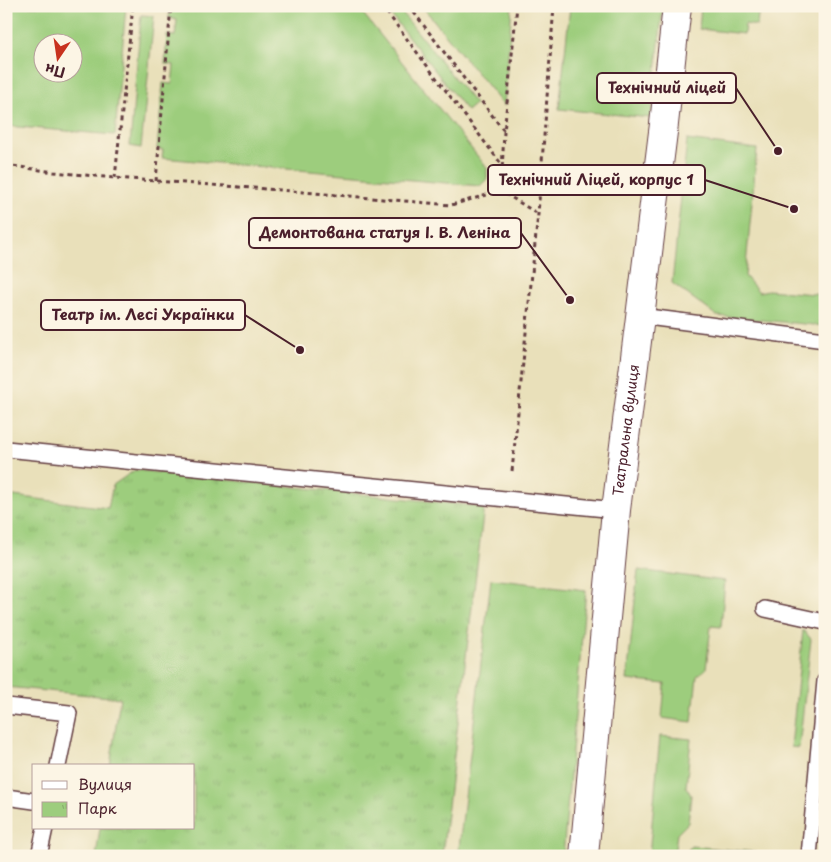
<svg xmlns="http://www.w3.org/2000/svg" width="831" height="862" viewBox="0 0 831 862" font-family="'Playpen Sans',sans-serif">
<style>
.grass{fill:#9dcd7d;stroke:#747654;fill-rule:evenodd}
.park{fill:url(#park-tufts);stroke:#747654}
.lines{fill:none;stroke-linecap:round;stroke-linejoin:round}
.service-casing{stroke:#623c40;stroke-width:18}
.minor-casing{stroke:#623c40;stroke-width:30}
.path{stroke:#623c40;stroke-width:3;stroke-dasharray:4 4;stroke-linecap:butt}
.service{stroke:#fff;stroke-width:15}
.minor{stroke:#fff;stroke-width:28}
.labels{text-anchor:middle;stroke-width:5;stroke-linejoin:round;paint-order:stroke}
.street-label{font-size:14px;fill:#4a1f2b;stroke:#fcf5e5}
.leader{fill:none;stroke:#4a1f2b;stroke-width:2}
.callout-dot{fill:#4a1f2b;stroke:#fcf5e5;stroke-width:2}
.callout{fill:#fcf5e5;stroke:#4a1f2b;stroke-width:2}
.callout-label{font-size:15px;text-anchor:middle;font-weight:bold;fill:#4a1f2b}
</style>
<defs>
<pattern id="park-tufts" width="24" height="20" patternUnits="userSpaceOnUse" patternTransform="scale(1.25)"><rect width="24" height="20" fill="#9dcd7d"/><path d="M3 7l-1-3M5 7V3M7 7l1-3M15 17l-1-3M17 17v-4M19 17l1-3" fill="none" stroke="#89b06c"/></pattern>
</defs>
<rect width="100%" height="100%" fill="#fcf5e5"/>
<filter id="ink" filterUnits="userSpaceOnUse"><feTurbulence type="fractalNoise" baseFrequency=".02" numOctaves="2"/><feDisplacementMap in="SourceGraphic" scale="10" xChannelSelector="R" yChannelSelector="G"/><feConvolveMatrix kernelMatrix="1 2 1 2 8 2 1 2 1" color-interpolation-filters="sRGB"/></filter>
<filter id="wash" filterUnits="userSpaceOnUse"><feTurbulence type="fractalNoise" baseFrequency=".0096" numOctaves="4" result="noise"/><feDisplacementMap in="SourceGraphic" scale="20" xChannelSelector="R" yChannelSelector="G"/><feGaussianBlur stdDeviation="1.12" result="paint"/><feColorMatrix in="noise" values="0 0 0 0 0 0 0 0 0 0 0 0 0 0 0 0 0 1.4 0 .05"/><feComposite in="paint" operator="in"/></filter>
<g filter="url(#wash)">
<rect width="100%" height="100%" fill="#e9e0ba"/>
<g class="grass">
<path d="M6,6H126L115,135L6,126ZM72,42V72H42V42Z"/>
<polygon points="170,6 357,6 487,168 487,179 480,186 162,158 163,150 157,149 163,83 172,84 174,65 165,64 167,35 175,36 177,20 169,18"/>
<polygon points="422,6 512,6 504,106"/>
<polygon points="570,6 663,6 651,118 559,109"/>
<polygon points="701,6 759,6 757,26 745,24 744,34 699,29"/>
<polygon points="399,9 475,104 467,111 391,15"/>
<polygon points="141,15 154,16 141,148 130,146"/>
<polygon points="687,140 757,149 745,276 759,292 768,290 825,295 825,326 717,316 672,283"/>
<polygon points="638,570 725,581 721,627 711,626 706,669 697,676 692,722 662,718 665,684 627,680"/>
<polygon points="491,579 586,590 563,856 458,856"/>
<polygon points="803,630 811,639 799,748 791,747"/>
<polygon points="660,736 691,739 686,787 691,795 688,823 677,834 674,856 649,856"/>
<polygon points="691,846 755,852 758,856 684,856"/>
</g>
<polygon class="park" points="135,470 484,507 442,856 96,856 100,828 194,828 194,766 110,766 120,698 6,687 6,495 108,508 113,485"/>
</g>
<g filter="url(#ink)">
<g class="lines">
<defs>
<g id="service">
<polyline points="640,316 825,340"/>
<polyline points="6,449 616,510"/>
<polyline points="765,609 825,622"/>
<polyline points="6,706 69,713 58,766"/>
<polyline points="6,797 34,801"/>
<polyline points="39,856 45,828"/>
<polyline points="809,856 825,681"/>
</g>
<g id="minor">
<path id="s1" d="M584,856L616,510L664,124L677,6"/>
</g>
</defs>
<use href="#service" class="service-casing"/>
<use href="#minor" class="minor-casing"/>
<g class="path">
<polyline points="382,6 502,165"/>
<polyline points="409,6 504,131"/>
<polyline points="6,165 54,172 115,178 280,190 451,205 501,191 538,214"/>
<polyline points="115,178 133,6"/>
<polyline points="156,181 171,6"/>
<polyline points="501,191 504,132 517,6"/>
<polyline points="512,471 538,214 554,6"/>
</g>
<use href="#service" class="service"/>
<use href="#minor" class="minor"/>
</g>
</g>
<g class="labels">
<g class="street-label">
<text dy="5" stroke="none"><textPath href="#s1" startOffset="428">Театральна вулиця</textPath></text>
</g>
</g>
<path class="leader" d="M778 151L736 88M794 209L705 180M570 300L521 233M300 350L245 315"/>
<g class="callout-dot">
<circle cx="778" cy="151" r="5"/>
<circle cx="794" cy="209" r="5"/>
<circle cx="570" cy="300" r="5"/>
<circle cx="300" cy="350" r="5"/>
</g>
<g class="callout">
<rect x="597" y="73" width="139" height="30" rx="5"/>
<rect x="488" y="165" width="217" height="30" rx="5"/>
<rect x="249" y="218" width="272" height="30" rx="5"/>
<rect x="41" y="300" width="204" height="30" rx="5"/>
</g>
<g class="callout-label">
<text x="667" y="93">Технічний ліцей</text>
<text x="596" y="185">Технічний Ліцей, корпус 1</text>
<text x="385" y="238">Демонтована статуя І. В. Леніна</text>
<text x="143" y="320">Театр ім. Лесі Українки</text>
</g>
<rect width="831" height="862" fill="none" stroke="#fcf5e5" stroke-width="25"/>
<rect x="32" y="764" width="162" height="65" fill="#fcf5e5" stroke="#b59f9b"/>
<rect x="42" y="781" width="25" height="8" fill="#ffffff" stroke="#b59f9b"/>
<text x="78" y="790" font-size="15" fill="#4a1f2b">Вулиця</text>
<rect x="42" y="802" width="25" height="15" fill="url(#park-tufts)" stroke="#b59f9b"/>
<text x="78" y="814" font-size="15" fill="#4a1f2b">Парк</text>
<g transform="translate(58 58) rotate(193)"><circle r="24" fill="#fcf5e5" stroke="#b59f9b"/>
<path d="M0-4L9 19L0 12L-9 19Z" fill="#c8321e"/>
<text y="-8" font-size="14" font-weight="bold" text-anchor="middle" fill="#4a1f2b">Пн</text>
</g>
</svg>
